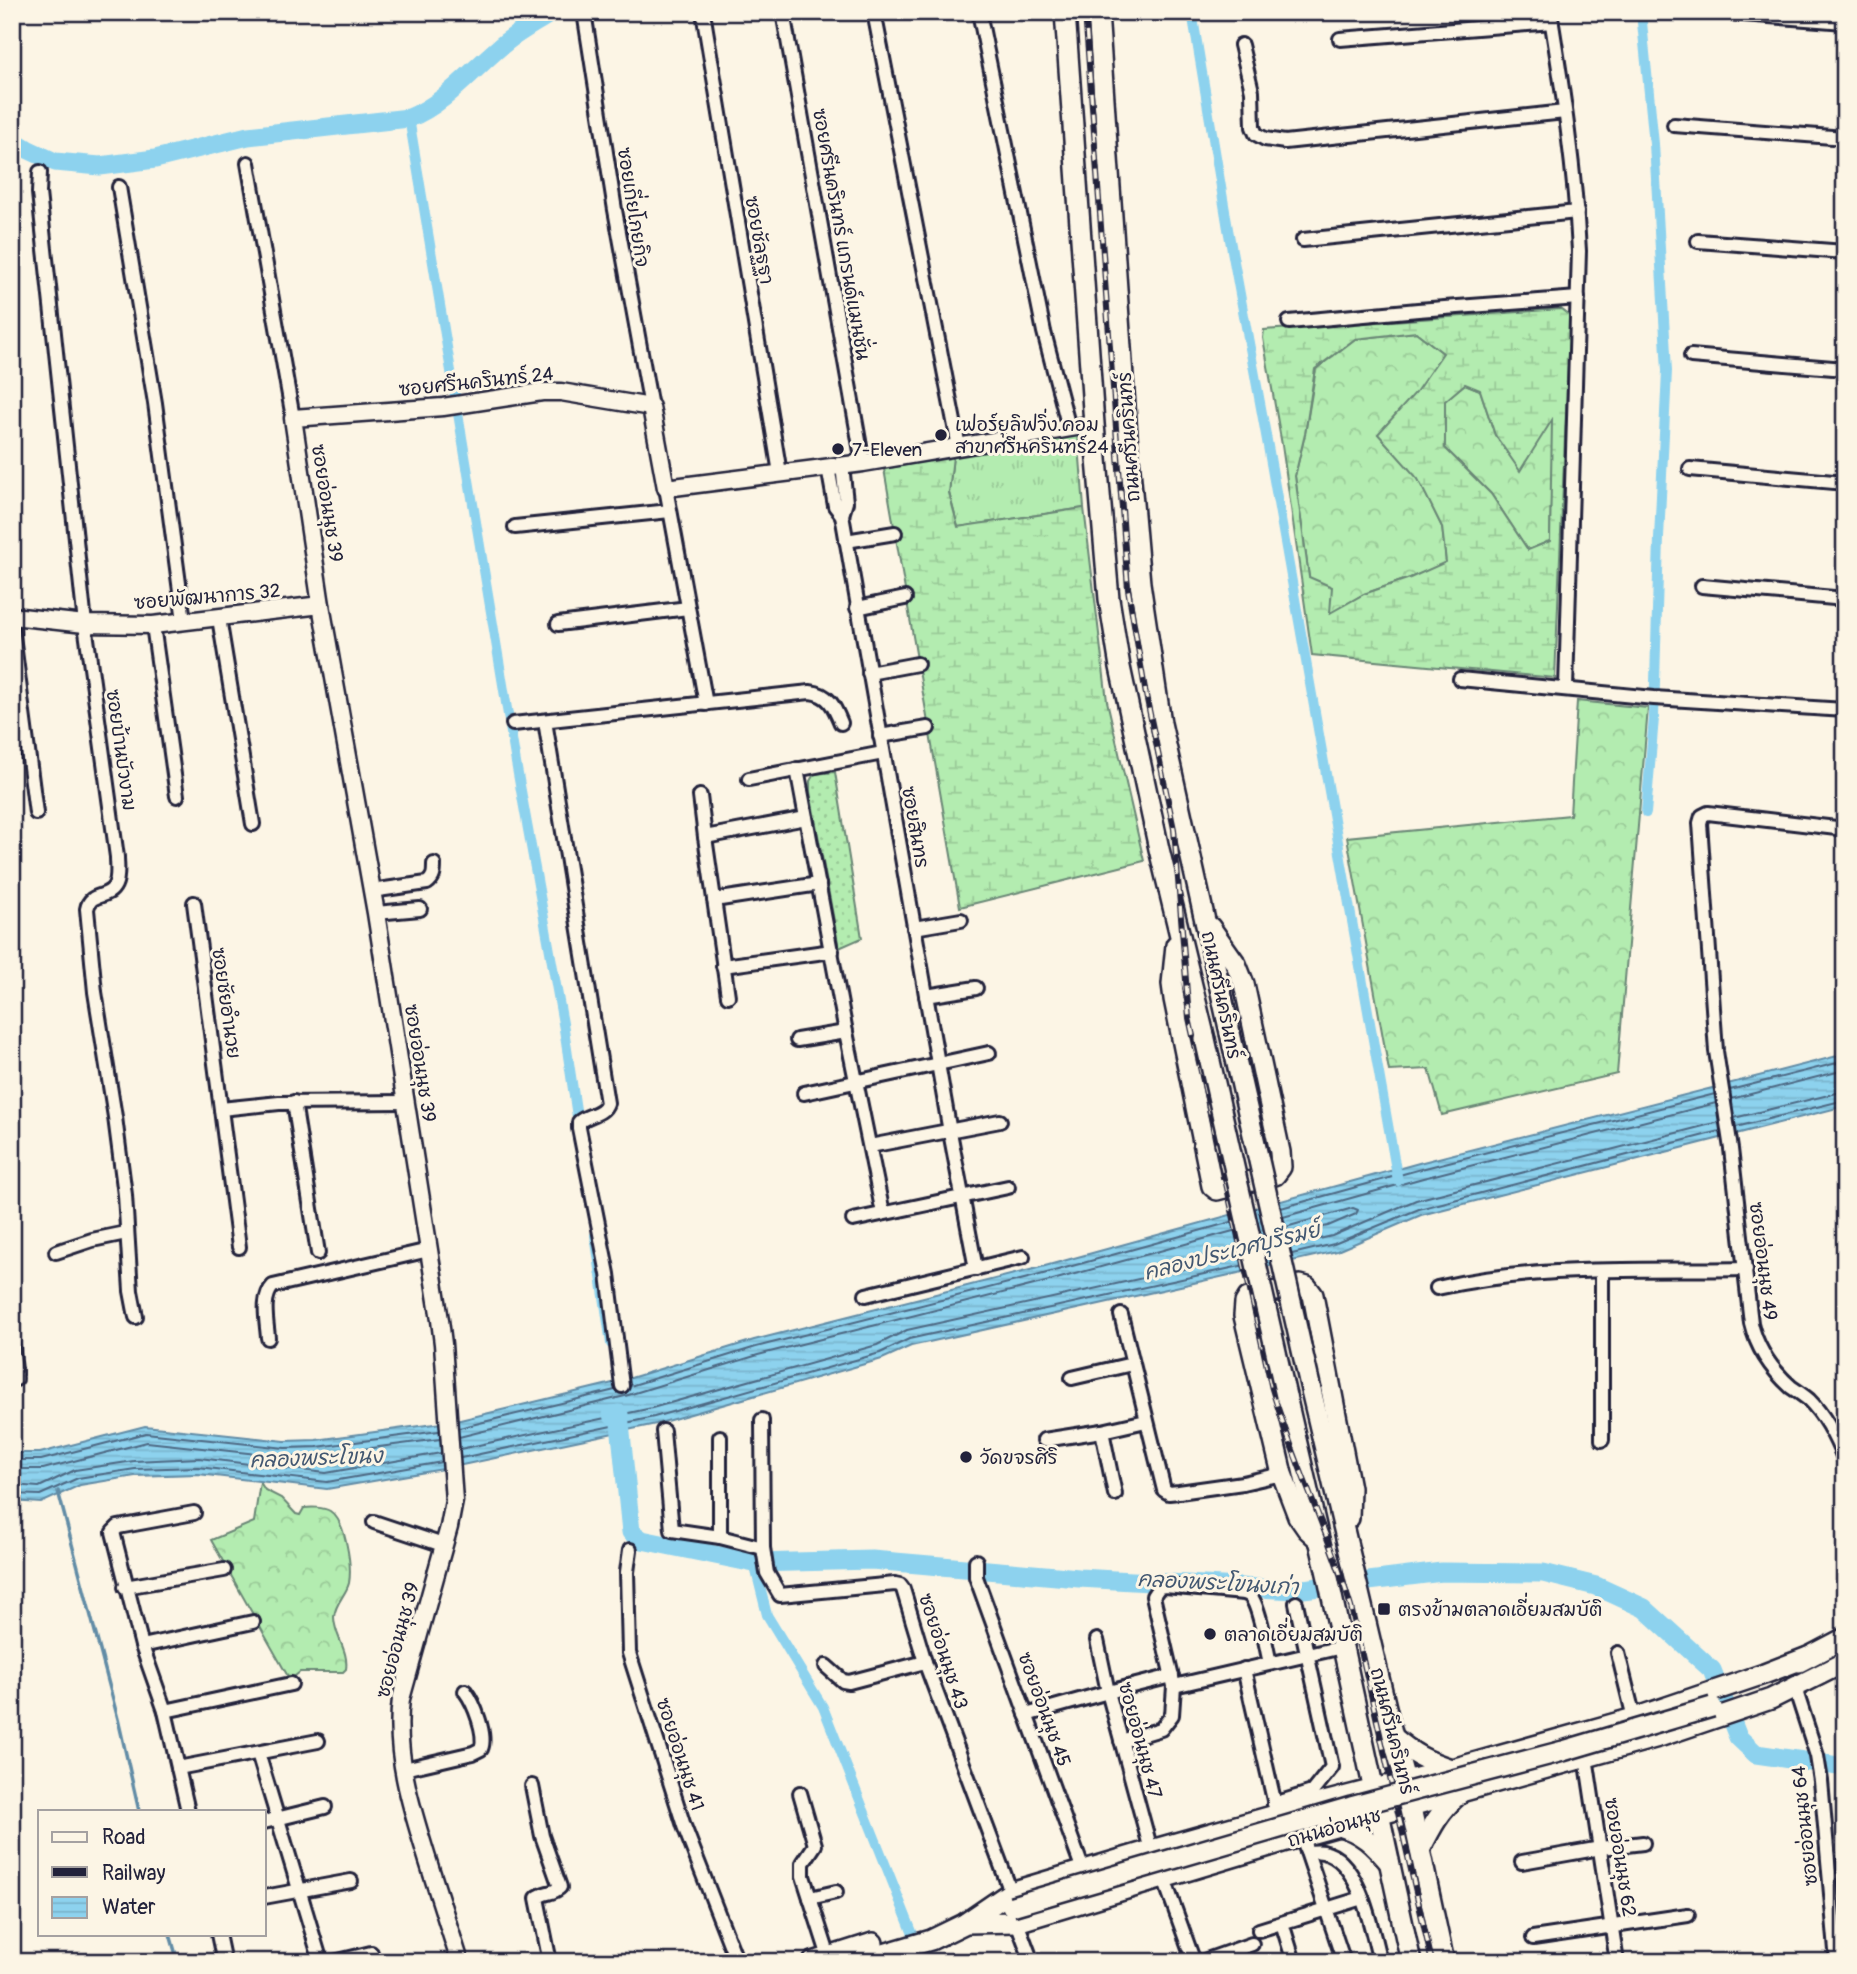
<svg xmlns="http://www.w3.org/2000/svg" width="1857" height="1974" viewBox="0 0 1857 1974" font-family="Pangolin,'Playpen Sans Thai',sans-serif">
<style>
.grass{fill:url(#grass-tufts);stroke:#6a8776;stroke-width:2}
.forest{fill:url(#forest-crowns);stroke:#6a8776;stroke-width:2}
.wetland{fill:url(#wetland-marsh);stroke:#6a8776;stroke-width:2;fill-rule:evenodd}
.park{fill:url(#park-dots);stroke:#6a8776;stroke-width:2}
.water{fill:url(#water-rules);stroke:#628ca6;stroke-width:2}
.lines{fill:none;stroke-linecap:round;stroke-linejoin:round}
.shore{stroke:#4d6883;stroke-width:2}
.stream{stroke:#628ca6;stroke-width:3.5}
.canal{stroke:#8dd2ee;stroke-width:10}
.river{stroke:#8dd2ee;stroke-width:19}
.minor-casing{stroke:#22223b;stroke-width:18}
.tertiary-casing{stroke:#22223b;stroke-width:21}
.primary-casing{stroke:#22223b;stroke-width:24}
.minor{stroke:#fcf5e5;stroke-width:12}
.tertiary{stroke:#fcf5e5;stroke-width:16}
.primary{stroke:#fcf5e5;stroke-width:19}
.rail-casing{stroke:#22223b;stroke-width:6}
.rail{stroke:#fcf5e5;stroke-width:3.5;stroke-dasharray:10;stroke-linecap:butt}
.primary-bridge-casing{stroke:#22223b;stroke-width:24;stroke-linecap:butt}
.primary-bridge{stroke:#fcf5e5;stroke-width:19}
.poi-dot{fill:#22223b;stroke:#fcf5e5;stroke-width:2.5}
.labels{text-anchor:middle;stroke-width:6;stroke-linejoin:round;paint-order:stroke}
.street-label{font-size:19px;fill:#22223b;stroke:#fcf5e5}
.poi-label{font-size:19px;fill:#22223b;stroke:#fcf5e5;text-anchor:start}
.water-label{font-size:21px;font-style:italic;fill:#425771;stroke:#fcf5e5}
</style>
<defs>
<pattern id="grass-tufts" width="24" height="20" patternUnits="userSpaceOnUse" patternTransform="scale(1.75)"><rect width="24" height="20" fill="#b3ecb0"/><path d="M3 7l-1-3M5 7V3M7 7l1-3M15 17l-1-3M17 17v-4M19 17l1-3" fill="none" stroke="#9aca98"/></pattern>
<pattern id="forest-crowns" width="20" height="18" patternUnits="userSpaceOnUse" patternTransform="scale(1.75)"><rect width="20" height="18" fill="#b3ecb0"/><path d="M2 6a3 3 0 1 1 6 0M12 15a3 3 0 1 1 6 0" fill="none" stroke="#9aca98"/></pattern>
<pattern id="wetland-marsh" width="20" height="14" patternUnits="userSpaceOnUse" patternTransform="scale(1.75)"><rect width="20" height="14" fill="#b3ecb0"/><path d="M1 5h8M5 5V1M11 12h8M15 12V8" fill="none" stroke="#9aca98"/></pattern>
<pattern id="park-dots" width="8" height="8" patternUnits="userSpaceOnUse" patternTransform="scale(1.75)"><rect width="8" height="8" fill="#b3ecb0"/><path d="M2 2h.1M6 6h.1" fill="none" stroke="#9aca98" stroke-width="1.8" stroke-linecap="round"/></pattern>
<pattern id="water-rules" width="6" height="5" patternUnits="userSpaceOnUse" patternTransform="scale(1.75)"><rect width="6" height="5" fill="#8dd2ee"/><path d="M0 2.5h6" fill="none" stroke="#79b4cd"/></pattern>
</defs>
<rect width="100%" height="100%" fill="#fcf5e5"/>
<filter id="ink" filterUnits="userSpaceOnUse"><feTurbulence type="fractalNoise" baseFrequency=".0143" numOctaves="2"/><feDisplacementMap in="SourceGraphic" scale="14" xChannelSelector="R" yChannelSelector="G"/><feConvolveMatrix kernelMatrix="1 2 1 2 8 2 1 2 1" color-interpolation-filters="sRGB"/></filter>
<g filter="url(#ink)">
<polygon class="grass" points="1078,433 1084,508 958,527 949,493 953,456"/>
<g class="forest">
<polygon points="1416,332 1443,353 1417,392 1378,434 1418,478 1442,527 1446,563 1410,578 1364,594 1330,614 1309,577 1295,476 1305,434 1316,369 1355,339"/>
<polygon points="1465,384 1480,390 1495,435 1553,418 1550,541 1528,550 1491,494 1445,448 1445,400"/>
<polygon points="1577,701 1648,708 1617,1074 1442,1115 1429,1069 1389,1071 1347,837 1570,815"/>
<path d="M260,1482L265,1490L281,1498L296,1514L300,1515L304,1508C311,1507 323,1507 330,1511C346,1521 352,1566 349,1583C346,1595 335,1603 334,1617C334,1636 349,1650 346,1669L343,1672H300L290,1680L211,1540L254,1522Z"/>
</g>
<g class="wetland">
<path d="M1561,309L1570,316L1555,678L1312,655L1282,445L1263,338L1264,330ZM1416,332L1443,353L1416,392L1378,434L1418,479L1442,527L1446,562L1410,578L1364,594L1330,613L1332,587L1309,577L1295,476L1305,434L1315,369L1355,339ZM1465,384L1480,390L1495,435L1520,471L1552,420L1550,541L1528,550L1491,494L1445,448V401Z"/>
<polygon points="953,456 949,493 958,527 1084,508 1107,701 1144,861 960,907 884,469"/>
</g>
<polygon class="park" points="835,772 862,938 839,948 810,792 810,781 814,774"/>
<polygon class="water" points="1845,1054 1845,1106 1421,1215 1337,1251 911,1346 882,1359 656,1424 443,1469 327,1489 198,1474 135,1476 80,1485 41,1503 12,1501 12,1453 40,1453 145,1426 285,1441 316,1440 456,1421 621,1381 754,1340 1034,1269 1419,1163"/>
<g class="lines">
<g class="shore">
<polyline points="1730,1090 1845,1061"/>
<polyline points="1731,1099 1845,1070"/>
<polyline points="1734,1118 1845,1091"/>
<polyline points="1736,1127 1845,1100"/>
<polyline points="1281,1208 1421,1169 1715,1094"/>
<polyline points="1283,1217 1423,1178 1716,1103"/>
<polyline points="1286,1227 1353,1208 1358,1210 1356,1214 1328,1226 1288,1235"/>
<polyline points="1290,1246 1332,1236 1416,1200 1719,1122"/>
<polyline points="1292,1254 1334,1244 1419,1209 1720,1131"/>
<polyline points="630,1386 756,1347 1036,1276 1235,1221"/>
<polyline points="459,1428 615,1390"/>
<polyline points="459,1437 625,1396 758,1355 1038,1284 1237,1230"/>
<polyline points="460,1449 652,1408 877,1345 907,1330 1243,1256"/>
<polyline points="461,1458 654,1417 880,1353 909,1339 1245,1265"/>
<polyline points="12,1460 41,1460 146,1433 285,1448 317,1447 439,1431"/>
<polyline points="12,1469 43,1469 147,1442 285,1457 318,1455 440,1439"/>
<polyline points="12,1485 39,1487 75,1470 134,1461 199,1458 326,1473 441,1453"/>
<polyline points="12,1494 40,1495 78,1478 135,1469 198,1467 327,1482 442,1462"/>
</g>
<g class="stream">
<polyline points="58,1491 118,1719 139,1811"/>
<polyline points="170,1934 178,1962"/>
</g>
<g class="canal">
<polyline points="1192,12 1228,229 1266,435 1398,1181"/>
<polyline points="1641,12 1654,144 1667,371 1659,538 1654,718 1646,813"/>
<polyline points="409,118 516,763 564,1029 579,1130"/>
<polyline points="595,1235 611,1344"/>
<polyline points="754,1563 767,1615 823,1707 924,1962"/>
</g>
<g class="river">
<path d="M12,140L27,149L55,162L100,166L155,159L248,136L409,118C447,103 474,67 506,42C520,31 537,22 552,12"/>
<polyline points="612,1415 619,1414 631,1532 642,1540 754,1563 872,1560 1079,1578 1295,1590 1442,1572 1543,1573 1596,1586 1644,1608 1712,1670 1738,1737 1756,1754 1845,1767"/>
</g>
<defs>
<g id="minor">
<polyline points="584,12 615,210 651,407"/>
<polyline points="703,12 780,473"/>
<polyline points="783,12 863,463"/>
<polyline points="874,12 959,447"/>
<polyline points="979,12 1044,332 1069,428"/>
<path d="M1550,12C1563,91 1575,171 1579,251L1566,688"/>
<polyline points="1716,12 1845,22"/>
<polyline points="1340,39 1552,22"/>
<polyline points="1241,45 1252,91 1253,127 1256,134 1265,139 1285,142 1565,112"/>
<polyline points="1674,125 1845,138"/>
<polyline points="248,163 293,418"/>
<path d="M40,172L39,193L85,624L117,857C117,865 119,877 115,885C108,900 90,891 87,909L95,992L115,1117L125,1195L131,1291L136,1317"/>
<polyline points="119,187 155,403 184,621"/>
<polyline points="1303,240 1577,212"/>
<polyline points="1698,241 1845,252"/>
<polyline points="1289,322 1418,310 1578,298"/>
<polyline points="1691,356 1845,369"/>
<polyline points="842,465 846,502 842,515"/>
<polyline points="828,467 835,506 842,515 950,1132 976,1269"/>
<polyline points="1690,469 1845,483"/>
<polyline points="666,488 706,704"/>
<polyline points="515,527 670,511"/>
<polyline points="846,541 895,533"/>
<polyline points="1702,586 1845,599"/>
<polyline points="857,608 905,598"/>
<polyline points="219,618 253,824"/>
<polyline points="558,624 688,608"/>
<polyline points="153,625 177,796"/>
<polyline points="12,628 36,813"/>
<polyline points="869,673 917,664"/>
<polyline points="1460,679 1654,698 1845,710"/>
<path d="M545,721L607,1103C603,1115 588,1114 579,1122V1128L608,1274L622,1386"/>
<path d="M513,724L810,692C829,694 834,706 841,723"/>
<polyline points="880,736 928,728"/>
<polyline points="797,769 846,1032 883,1213"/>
<polyline points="749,779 883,753"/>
<polyline points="700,796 705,837 806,818"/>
<path d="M1845,829L1708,813L1702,816L1700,823L1716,1051L1731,1149L1751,1323C1757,1349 1771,1369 1791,1387C1797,1391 1803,1395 1809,1400C1825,1416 1837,1440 1845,1461"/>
<polyline points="705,837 728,996"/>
<path d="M371,891L427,883C434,878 434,873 434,864"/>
<polyline points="714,900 819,884"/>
<polyline points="194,903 239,1247"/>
<polyline points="376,913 420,909"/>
<polyline points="914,928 961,920"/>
<polyline points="723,966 832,951"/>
<polyline points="926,996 976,988"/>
<polyline points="797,1040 846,1032"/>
<polyline points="804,1093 989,1053"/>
<polyline points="294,1102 318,1253"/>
<polyline points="221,1109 279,1103 406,1102"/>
<polyline points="870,1146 1000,1121"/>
<polyline points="853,1220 1008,1187"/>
<polyline points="56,1252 92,1240 126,1233"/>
<polyline points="1602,1271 1602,1440"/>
<path d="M1437,1288C1535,1265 1645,1271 1746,1269"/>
<polyline points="866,1295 1023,1257"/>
<polyline points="1121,1315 1164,1490 1169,1493 1179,1492 1243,1483 1282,1474"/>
<path d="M268,1338C267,1322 261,1298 273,1286L429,1250"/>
<polyline points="12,1344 16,1379"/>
<polyline points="1072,1378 1132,1364"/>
<polyline points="762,1420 763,1548 767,1573 780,1595 895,1584 900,1585 903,1589 925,1662 1011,1892"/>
<polyline points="663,1431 672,1530 720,1537 763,1548"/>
<polyline points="1102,1431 1115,1494"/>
<polyline points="1044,1440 1102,1431 1146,1421"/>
<polyline points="374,1522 443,1545"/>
<polyline points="720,1537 720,1437"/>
<polyline points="630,1550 627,1572 629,1653 684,1826 737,1962"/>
<polyline points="976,1561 976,1577 1083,1870"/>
<polyline points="125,1587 224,1570"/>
<polyline points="1097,1640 1108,1692 1151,1850"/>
<polyline points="142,1646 253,1622"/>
<polyline points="1618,1653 1634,1718"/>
<polyline points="826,1666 843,1681 849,1682 925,1662"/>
<polyline points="1244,1669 1276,1809"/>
<polyline points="1174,1686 1342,1647"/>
<polyline points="1795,1688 1817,1756 1821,1781 1837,1962"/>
<polyline points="165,1711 291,1684"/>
<polyline points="1026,1715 1108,1692 1172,1676"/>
<path d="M1121,1741L1161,1729L1172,1715L1174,1686L1153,1596L1159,1587L1165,1586L1244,1593C1249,1595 1250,1595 1253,1600C1261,1614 1266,1647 1270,1663"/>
<polyline points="258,1753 321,1962"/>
<polyline points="1586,1757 1617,1962"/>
<polyline points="178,1768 318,1741"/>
<path d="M404,1769L473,1753L481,1749C487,1735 474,1703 465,1691"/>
<path d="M532,1786L542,1836L560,1887C554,1894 543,1892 537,1898L550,1962"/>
<polyline points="800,1793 815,1845 803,1863 803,1876 829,1957"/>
<polyline points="1274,1804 1312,1792 1332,1767 1296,1603"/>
<polyline points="188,1811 165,1711 142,1646 113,1532 118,1527 194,1513"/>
<polyline points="264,1822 325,1807"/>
<polyline points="1305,1846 1344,1962"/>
<path d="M1307,1852C1312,1852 1318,1851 1323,1852C1360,1859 1372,1932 1380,1962"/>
<polyline points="1522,1862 1601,1848 1643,1843"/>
<polyline points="1163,1876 1194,1962"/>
<polyline points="264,1897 351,1881"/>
<polyline points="810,1898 836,1892"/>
<polyline points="1017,1922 1032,1962"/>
<polyline points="1282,1923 1294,1962"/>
<polyline points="1259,1930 1362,1898"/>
<polyline points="218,1934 223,1958"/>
<polyline points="1533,1938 1688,1915"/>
<polyline points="334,1962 371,1953"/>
<polyline points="1201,1962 1252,1944"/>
</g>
<g id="tertiary">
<polyline points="12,616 85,624 153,625 321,605"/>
<path d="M460,1962C449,1927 438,1893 427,1858C411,1807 394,1753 401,1699L449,1527L454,1501L443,1344L440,1320L376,913L321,605L293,418L443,407L542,392H561L651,407L666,488L863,463L1094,424"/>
</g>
<g id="primary">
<polyline points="1065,12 1094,424 1109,599 1120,667 1159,849 1205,1039"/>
<polyline points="1098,12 1127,435 1140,583 1161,723 1230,1033"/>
<polyline points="1176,945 1172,984 1174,999 1212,1186 1217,1190 1275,1175 1281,1167 1280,1152 1244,984 1236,964 1210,927"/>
<polyline points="1311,1390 1393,1737 1405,1780 1444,1962"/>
<polyline points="1286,1396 1328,1578 1411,1962"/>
<polyline points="1319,1540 1307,1529 1298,1516 1282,1474 1244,1316 1245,1303 1248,1298 1300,1285 1307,1287 1313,1295 1350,1488 1349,1518"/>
<polyline points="1799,1662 1845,1638"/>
<path d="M1393,1737C1413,1754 1426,1761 1451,1769"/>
<path d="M1339,1826C1362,1832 1374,1845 1389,1862"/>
<path d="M1420,1850C1431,1828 1440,1810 1460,1793"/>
<polyline points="967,1922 1011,1892 1151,1850 1293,1810 1452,1769 1634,1718 1764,1674 1808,1657"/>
<polyline points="813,1962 873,1943"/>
<polyline points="856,1962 931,1940 966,1923 1017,1922 1303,1836 1662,1736 1771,1699 1845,1662"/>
</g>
</defs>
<use href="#minor" class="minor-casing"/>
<use href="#tertiary" class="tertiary-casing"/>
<use href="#primary" class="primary-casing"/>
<use href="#minor" class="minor"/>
<use href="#tertiary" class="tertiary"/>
<use href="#primary" class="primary"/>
<defs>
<path id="rail" d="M1085,12L1128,589L1146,695L1174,829L1189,1018L1272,1389C1294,1463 1329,1533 1351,1607L1432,1962"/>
</defs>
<use href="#rail" class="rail-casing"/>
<use href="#rail" class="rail"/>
<defs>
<g id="primary-bridge">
<polyline points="1230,1033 1311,1390"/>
<polyline points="1205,1039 1286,1396"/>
<polyline points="1012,1906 1351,1807 1563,1751 1712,1707"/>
</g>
</defs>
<use href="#primary-bridge" class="primary-bridge-casing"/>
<use href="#primary-bridge" class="primary-bridge"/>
</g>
</g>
<g class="poi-dot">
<circle cx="941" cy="435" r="7"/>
<circle cx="838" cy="449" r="7"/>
<circle cx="966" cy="1457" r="7"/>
<rect x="1377" y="1602" width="14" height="14" rx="3.5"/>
<circle cx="1210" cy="1634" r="7"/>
</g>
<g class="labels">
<g class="street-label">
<text transform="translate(634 207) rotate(81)" y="7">ซอยเกี่ยโกยกิจ</text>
<text transform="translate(842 234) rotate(80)" y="7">ซอยศรีนครินทร์ แกรนด์แมนชั่น</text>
<text transform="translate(760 240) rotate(80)" y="7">ซอยชัลฐฐา</text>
<text transform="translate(476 381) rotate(-6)" y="7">ซอยศรีนครินทร์ 24</text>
<text transform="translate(1128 437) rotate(-94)" y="7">ถนนศรีนครินทร์</text>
<text transform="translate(328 503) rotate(81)" y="7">ซอยอ่อนนุช 39</text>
<text transform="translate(207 596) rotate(-5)" y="7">ซอยพัฒนาการ 32</text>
<text transform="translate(122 750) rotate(82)" y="7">ซอยบ้านบัวงาม</text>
<text transform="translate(916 827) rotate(80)" y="7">ซอยสินทร</text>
<text transform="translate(1222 995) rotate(78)" y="7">ถนนศรีนครินทร์</text>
<text transform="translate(227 1003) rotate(82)" y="7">ซอยชัยอำนวย</text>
<text transform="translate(421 1063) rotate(81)" y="7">ซอยอ่อนนุช 39</text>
<text transform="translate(1764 1261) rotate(83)" y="7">ซอยอ่อนนุช 49</text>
<text transform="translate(397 1640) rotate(-75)" y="7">ซอยอ่อนนุช 39</text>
<text transform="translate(944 1651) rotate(72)" y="7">ซอยอ่อนนุช 43</text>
<text transform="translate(1045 1709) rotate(70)" y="7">ซอยอ่อนนุช 45</text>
<text transform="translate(1393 1731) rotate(76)" y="7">ถนนศรีนครินทร์</text>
<text transform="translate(1141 1740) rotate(75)" y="7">ซอยอ่อนนุช 47</text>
<text transform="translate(681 1754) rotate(72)" y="7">ซอยอ่อนนุช 41</text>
<text transform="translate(1804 1826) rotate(-96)" y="7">ซอยอ่อนนุช 64</text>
<text transform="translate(1334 1827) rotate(-16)" y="7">ถนนอ่อนนุช</text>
<text transform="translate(1621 1857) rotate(81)" y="7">ซอยอ่อนนุช 62</text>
</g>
<g class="poi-label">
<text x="955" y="431">เฟอร์ยูลิฟวิ่ง.คอม<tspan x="955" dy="22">สาขาศรีนครินทร์24</tspan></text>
<text x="852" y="456">7-Eleven</text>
<text x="980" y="1464">วัดขจรศิริ</text>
<text x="1398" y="1616">ตรงข้ามตลาดเอี่ยมสมบัติ</text>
<text x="1224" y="1641">ตลาดเอี่ยมสมบัติ</text>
</g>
<g class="water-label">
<text transform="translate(1232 1251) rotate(-14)" y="7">คลองประเวศบุรีรมย์</text>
<text transform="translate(316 1458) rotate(-2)" y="7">คลองพระโขนง</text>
<text transform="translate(1218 1583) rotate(3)" y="7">คลองพระโขนงเก่า</text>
</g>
</g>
<rect width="1857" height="1974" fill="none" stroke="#fcf5e5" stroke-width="42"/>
<rect x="21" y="21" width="1815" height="1932" fill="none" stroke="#22223b" stroke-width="2.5" filter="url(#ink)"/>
<rect x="38" y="1810" width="228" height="126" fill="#fcf5e5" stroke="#a5a1a1" stroke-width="2"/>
<rect x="52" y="1832" width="35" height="10" fill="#fcf5e5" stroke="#a5a1a1" stroke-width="2"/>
<text x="102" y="1844" font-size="21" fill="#22223b">Road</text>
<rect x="52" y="1867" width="35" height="10" fill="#22223b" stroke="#a5a1a1" stroke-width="2"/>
<text x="102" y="1880" font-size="21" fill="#22223b">Railway</text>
<rect x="52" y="1897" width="35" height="21" fill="url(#water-rules)" stroke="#a5a1a1" stroke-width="2"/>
<text x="102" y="1914" font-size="21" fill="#22223b">Water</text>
</svg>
